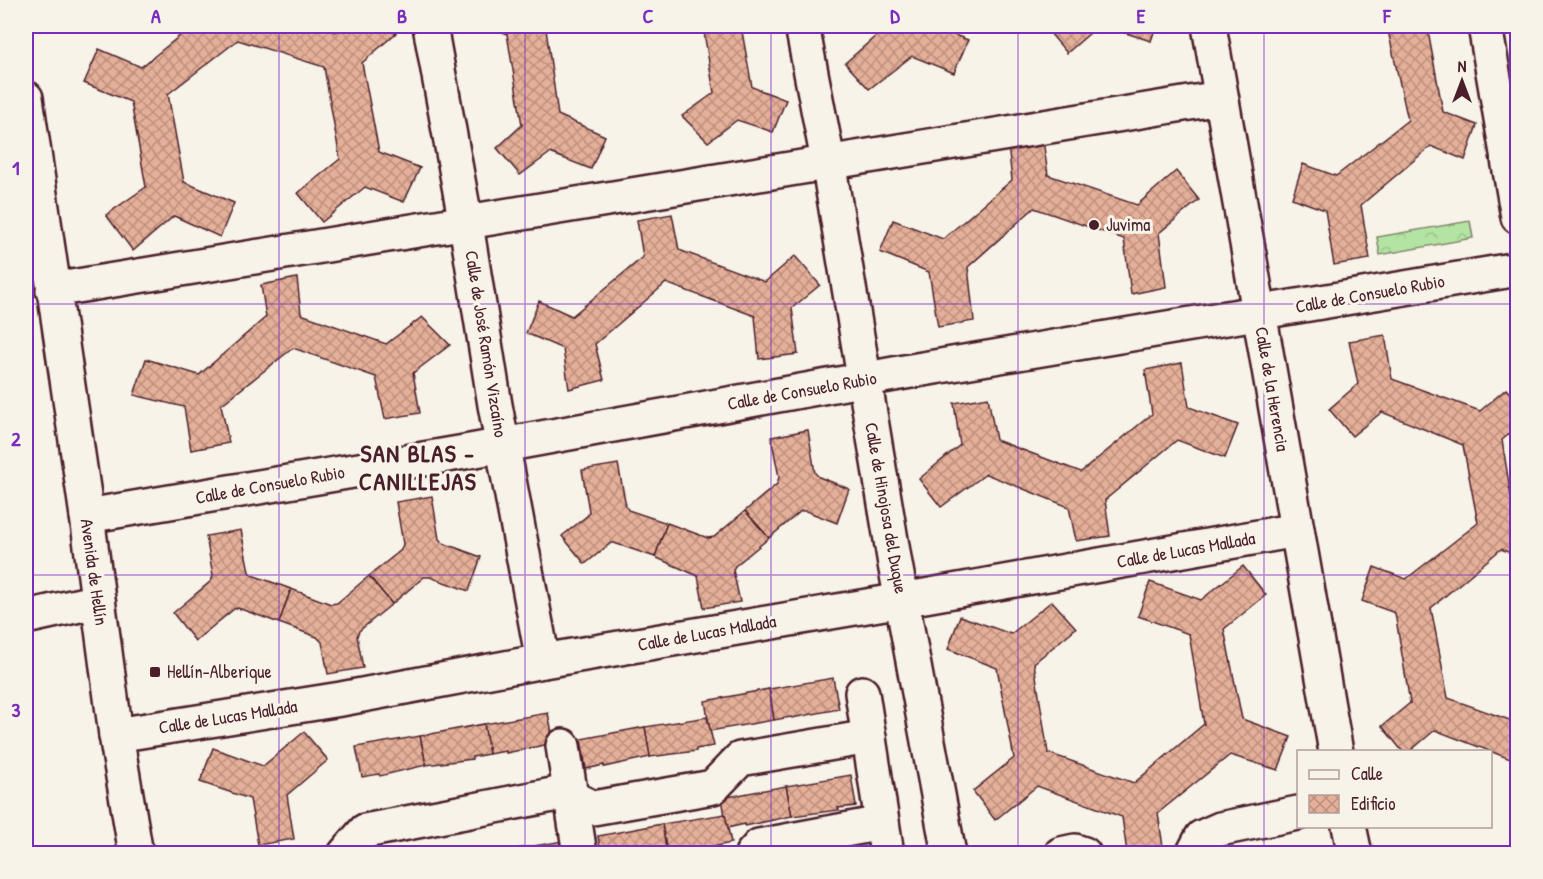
<svg xmlns="http://www.w3.org/2000/svg" width="1543" height="879" viewBox="0 0 1543 879" font-family="'Patrick Hand',sans-serif">
<style>
.forest{fill:url(#forest-crowns);stroke:#7e8267;stroke-width:1.5}
.building{fill:url(#building-cross-hatch);stroke:#4a1f2b;stroke-width:1.5}
.lines{fill:none;stroke-linecap:round;stroke-linejoin:round}
.minor-casing{stroke:#4a1f2b;stroke-width:38}
.minor{stroke:#f7f3e8;stroke-width:33}
.grid{fill:none;stroke:#7b2cbf;stroke-width:1.5;stroke-opacity:0.55}
.poi-dot{fill:#4a1f2b;stroke:#f7f3e8;stroke-width:2}
.labels{text-anchor:middle;stroke-width:6;stroke-linejoin:round;paint-order:stroke}
.poi-label{font-size:18px;fill:#4a1f2b;stroke:#f7f3e8;text-anchor:start}
.street-label{font-size:18px;fill:#4a1f2b;stroke:#f7f3e8}
.district-label{font-size:24px;font-weight:bold;letter-spacing:1.5px;fill:#4a1f2b;stroke:#f7f3e8}
.neatline{fill:none;stroke:#7b2cbf;stroke-width:2}
.grid-label{font-size:20px;text-anchor:middle;font-weight:bold;fill:#7b2cbf}
</style>
<defs>
<pattern id="forest-crowns" width="20" height="18" patternUnits="userSpaceOnUse" patternTransform="scale(1.5)"><rect width="20" height="18" fill="#b3e4a3"/><path d="M2 6a3 3 0 1 1 6 0M12 15a3 3 0 1 1 6 0" fill="none" stroke="#9bc38c"/></pattern>
<pattern id="building-cross-hatch" width="8" height="8" patternUnits="userSpaceOnUse" patternTransform="scale(1.5)"><rect width="8" height="8" fill="#e5b099"/><path d="M0 0l8 8M0 8l8-8" fill="none" stroke="#bc8f7d"/></pattern>
</defs>
<rect width="100%" height="100%" fill="#f7f3e8"/>
<filter id="ink" filterUnits="userSpaceOnUse"><feTurbulence type="fractalNoise" baseFrequency=".0167" numOctaves="2"/><feDisplacementMap in="SourceGraphic" scale="12" xChannelSelector="R" yChannelSelector="G"/><feConvolveMatrix kernelMatrix="1 2 1 2 8 2 1 2 1" color-interpolation-filters="sRGB"/></filter>
<g filter="url(#ink)">
<polygon class="forest" points="1470,221 1473,238 1380,255 1377,237"/>
<g class="building">
<polygon points="192,26 317,26 336,32 344,26 390,26 396,33 362,63 379,152 420,168 404,202 365,187 322,222 298,193 340,159 324,67 238,40 168,94 184,182 234,203 220,237 174,216 133,251 106,215 146,187 131,102 84,83 99,49 141,67"/>
<polygon points="486,26 550,26 546,29 558,115 605,136 591,169 550,153 520,175 497,148 522,125 507,34"/>
<polygon points="703,26 741,26 752,87 786,100 773,132 737,120 708,142 682,116 714,93"/>
<polygon points="885,26 930,26 968,40 954,73 912,56 869,89 845,63 885,28"/>
<polygon points="1044,26 1098,26 1067,53"/>
<polygon points="1104,26 1156,26 1151,41"/>
<polygon points="1387,26 1427,26 1443,112 1477,125 1465,160 1431,146 1361,205 1370,259 1334,265 1325,210 1292,198 1303,164 1336,176 1408,120"/>
<polygon points="1043,140 1048,175 1137,205 1176,171 1199,200 1159,233 1166,287 1131,294 1124,239 1034,208 968,267 974,321 938,327 929,272 880,252 893,220 943,239 1012,180 1008,145"/>
<polygon points="672,214 679,250 765,282 795,256 820,285 792,308 798,354 759,359 755,316 666,283 595,344 604,380 569,389 563,349 526,333 539,301 572,316 643,257 637,220"/>
<polygon points="297,278 301,314 386,344 422,317 450,345 413,373 420,413 385,419 376,377 293,348 221,405 229,443 191,450 184,407 134,395 146,359 199,375 266,317 261,285"/>
<polygon points="1385,335 1392,379 1480,411 1506,389 1518,402 1518,427 1502,440 1514,515 1518,517 1518,556 1501,549 1431,608 1448,698 1518,723 1518,762 1435,730 1409,752 1403,752 1382,726 1410,703 1395,613 1362,601 1374,567 1406,579 1478,523 1463,445 1382,412 1352,436 1329,409 1358,384 1349,341"/>
<polygon points="1182,363 1189,407 1238,425 1225,458 1177,440 1105,500 1110,536 1076,541 1069,507 986,474 941,507 919,479 960,445 954,403 988,397 996,440 1081,472 1152,414 1145,370"/>
<polygon points="808,430 815,473 819,477 849,489 837,523 806,511 801,511 769,538 745,511 777,484 779,477 771,437"/>
<polygon points="618,464 626,506 628,510 667,523 655,557 614,543 611,543 585,564 562,536 588,515 589,511 582,470"/>
<polygon points="432,496 439,539 443,543 481,557 469,591 430,577 424,577 392,604 369,576 401,550 403,544 396,502"/>
<polygon points="745,511 769,538 735,566 733,570 740,602 704,608 698,576 655,557 667,523 708,538 714,537"/>
<polygon points="241,530 249,572 252,575 291,589 279,623 238,608 234,609 195,641 173,613 211,581 213,576 206,536"/>
<polygon points="1243,566 1266,595 1224,629 1242,719 1291,737 1278,770 1230,755 1158,813 1163,847 1127,853 1122,817 1037,786 995,820 973,791 1014,758 997,668 948,649 960,616 1011,634 1052,601 1076,628 1034,663 1048,753 1134,783 1204,724 1189,634 1138,616 1150,582 1201,600"/>
<polygon points="369,576 392,604 359,631 357,636 363,668 328,674 322,642 317,637 279,623 291,589 331,604 337,603"/>
<polygon points="833,678 839,709 792,718 791,717 774,720 769,689"/>
<polygon points="769,689 774,720 710,731 705,701"/>
<polygon points="548,713 554,743 506,753 506,751 489,754 484,724"/>
<polygon points="707,717 714,746 696,749 696,751 650,757 645,727"/>
<polygon points="484,724 489,754 472,757 472,759 426,765 420,736"/>
<polygon points="645,727 650,757 604,767 604,765 586,769 581,739"/>
<polygon points="304,732 328,760 287,795 294,839 258,845 250,799 200,782 213,748 263,766"/>
<polygon points="420,736 426,765 380,776 379,774 362,777 356,747"/>
<polygon points="851,775 856,806 838,808 839,810 792,816 786,786"/>
<polygon points="786,786 792,816 745,826 745,824 727,828 722,798"/>
<polygon points="725,814 731,843 685,853 667,854 662,824"/>
<polygon points="662,824 667,854 601,854 598,836"/>
<polygon points="569,840 571,854 505,854 505,851"/>
</g>
<g class="lines">
<defs>
<g id="minor">
<polyline points="430,26 466,224 495,405 543,661"/>
<polyline points="802,26 828,161 895,564 949,854"/>
<polyline points="1209,26 1336,752"/>
<polyline points="1485,26 1518,217"/>
<polyline points="26,98 87,516 116,735 136,854"/>
<path d="M53,290C442,228 831,161 1220,98"/>
<polyline points="87,516 459,453 905,372 1518,269"/>
<polyline points="26,617 98,601"/>
<polyline points="862,693 887,854"/>
<polyline points="116,735 341,699 543,661 902,600 1297,530"/>
<polyline points="563,746 580,854"/>
<polyline points="1349,826 1355,854"/>
<polyline points="345,854 365,831 563,793 593,808 713,787 740,759 869,737"/>
<polyline points="752,854 759,846 882,823"/>
<polyline points="1061,854 1075,851 1084,854"/>
<polyline points="1193,854 1202,837 1220,829 1298,813"/>
</g>
</defs>
<use href="#minor" class="minor-casing"/>
<use href="#minor" class="minor"/>
</g>
</g>
<path class="grid" d="M279,26V854M525,26V854M771,26V854M1018,26V854M1264,26V854M26,304H1518M26,575H1518"/>
<g class="poi-dot">
<circle cx="1094" cy="225" r="6"/>
<rect x="149" y="666" width="12" height="12" rx="3"/>
</g>
<g class="labels">
<g class="poi-label">
<text x="1106" y="231">Juvima</text>
<text x="167" y="678">Hellín-Alberique</text>
</g>
<g class="street-label">
<text transform="translate(1370 294) rotate(-10)" y="6">Calle de Consuelo Rubio</text>
<text transform="translate(486 344) rotate(81)" y="6">Calle de José Ramón Vizcaíno</text>
<text transform="translate(1272 389) rotate(80)" y="6">Calle de la Herencia</text>
<text transform="translate(802 391) rotate(-10)" y="6">Calle de Consuelo Rubio</text>
<text transform="translate(270 485) rotate(-10)" y="6">Calle de Consuelo Rubio</text>
<text transform="translate(886 508) rotate(80)" y="6">Calle de Hinojosa del Duque</text>
<text transform="translate(1186 550) rotate(-10)" y="6">Calle de Lucas Mallada</text>
<text transform="translate(94 572) rotate(82)" y="6">Avenida de Hellín</text>
<text transform="translate(707 633) rotate(-10)" y="6">Calle de Lucas Mallada</text>
<text transform="translate(228 717) rotate(-9)" y="6">Calle de Lucas Mallada</text>
</g>
<g class="district-label">
<text x="418" y="462">SAN BLAS -<tspan x="418" dy="28">CANILLEJAS</tspan></text>
</g>
</g>
<rect width="1543" height="879" fill="none" stroke="#f7f3e8" stroke-width="66"/>
<rect x="1297" y="750" width="195" height="78" fill="#f7f3e8" stroke="#b29e9c" stroke-width="1.5"/>
<rect x="1309" y="770" width="30" height="9" fill="#f7f3e8" stroke="#b29e9c" stroke-width="1.5"/>
<text x="1351" y="780" font-size="18" fill="#4a1f2b">Calle</text>
<rect x="1309" y="795" width="30" height="18" fill="url(#building-cross-hatch)" stroke="#b29e9c" stroke-width="1.5"/>
<text x="1351" y="810" font-size="18" fill="#4a1f2b">Edificio</text>
<g transform="translate(1462 81)" stroke="#f7f3e8" stroke-width="4.5" paint-order="stroke">
<path d="M0-4.5L10 22L0 15L-10 22Z" fill="#4a1f2b"/>
<text y="-9" font-size="16" font-weight="bold" text-anchor="middle" fill="#4a1f2b">N</text>
</g>
<rect x="33" y="33" width="1477" height="813" class="neatline"/>
<g class="grid-label">
<text x="156" y="23">A</text>
<text x="402" y="23">B</text>
<text x="648" y="23">C</text>
<text x="895" y="23">D</text>
<text x="1141" y="23">E</text>
<text x="1387" y="23">F</text>
<text x="16" y="175">1</text>
<text x="16" y="446">2</text>
<text x="16" y="717">3</text>
</g>
</svg>
